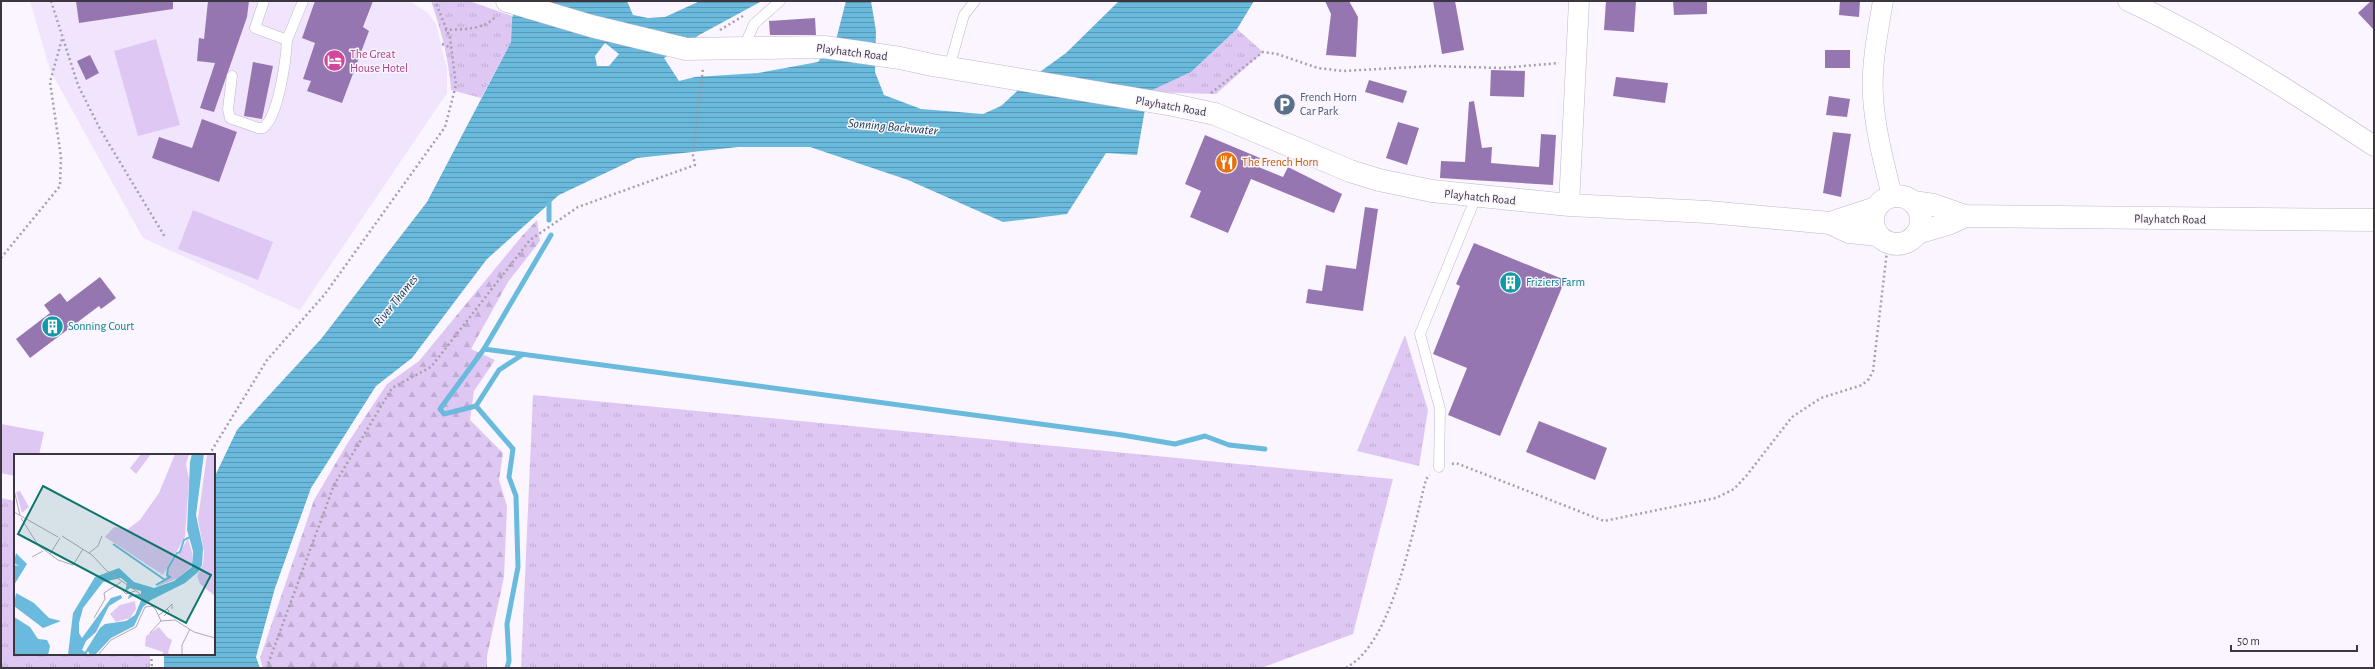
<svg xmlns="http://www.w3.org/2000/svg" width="2375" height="669" viewBox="0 0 2375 669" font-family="'Alegreya Sans',sans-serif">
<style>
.built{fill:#f1e5fd}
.grass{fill:url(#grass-tufts)}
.forest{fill:url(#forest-firs)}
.park{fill:#dfc7f3}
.water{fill:url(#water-rules);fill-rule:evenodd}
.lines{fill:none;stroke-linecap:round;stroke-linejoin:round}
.stream{stroke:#69badd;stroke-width:5}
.building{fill:#9676b1}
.lane-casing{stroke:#c1b6cc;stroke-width:11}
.street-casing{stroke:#c1b6cc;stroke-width:21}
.secondary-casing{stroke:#c1b6cc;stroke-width:23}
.path{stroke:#a5a0a9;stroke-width:2.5;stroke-dasharray:2 3;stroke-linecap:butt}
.lane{stroke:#fff;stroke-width:10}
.street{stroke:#fff;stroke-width:20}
.secondary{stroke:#fff;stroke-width:22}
.labels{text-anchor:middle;stroke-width:3;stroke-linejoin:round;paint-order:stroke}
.street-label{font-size:12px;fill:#3b363f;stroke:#faf5fe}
.hotel-label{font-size:12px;fill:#b23c85;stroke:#faf5fe;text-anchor:start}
.service-label{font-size:12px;fill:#4e5e75;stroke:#faf5fe;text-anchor:start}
.food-label{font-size:12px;fill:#c56008;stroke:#faf5fe;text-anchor:start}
.culture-label{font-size:12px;fill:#0d838f;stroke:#faf5fe;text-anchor:start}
.water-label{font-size:13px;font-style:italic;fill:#123847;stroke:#faf5fe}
.inset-river{fill:none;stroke:#69badd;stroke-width:2}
.inset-road{fill:none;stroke:#aea9b2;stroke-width:1}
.view{fill:#0f766e;fill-opacity:0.15;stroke:#0f766e;stroke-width:2}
.inset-edge{fill:none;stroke:#3b363f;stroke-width:2}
</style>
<defs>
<pattern id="grass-tufts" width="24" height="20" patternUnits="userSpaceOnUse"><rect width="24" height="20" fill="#dfc7f3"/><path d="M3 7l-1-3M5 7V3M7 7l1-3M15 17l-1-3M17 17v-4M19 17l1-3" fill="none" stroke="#c0acd1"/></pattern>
<pattern id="forest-firs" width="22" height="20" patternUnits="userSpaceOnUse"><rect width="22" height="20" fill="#dfc7f3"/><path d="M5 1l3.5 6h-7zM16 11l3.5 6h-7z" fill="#c0acd1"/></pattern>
<pattern id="water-rules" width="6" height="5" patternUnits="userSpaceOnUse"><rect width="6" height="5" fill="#69badd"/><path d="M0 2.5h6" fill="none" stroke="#5898b5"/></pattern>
</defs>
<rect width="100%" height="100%" fill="#faf5fe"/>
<polygon class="built" points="30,1 409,1 428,13 436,24 447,69 447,93 300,310 143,238 50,70"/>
<g class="grass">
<path d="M431,1H469L512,16L511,42L481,98L451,90C449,59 441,30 431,1Z"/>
<polygon points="1237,29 1263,52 1216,94 1148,92 1191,72"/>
<polygon points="1405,335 1428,410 1419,466 1357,451"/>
<polygon points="533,395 1393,479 1353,634 1261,668 521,668"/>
<polygon points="1,498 15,501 15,654 150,654 150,668 1,668"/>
</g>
<polygon class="forest" points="537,220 540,241 508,282 471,349 495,360 474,391 470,420 503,453 499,480 507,506 504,577 487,656 487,668 263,668 260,658 314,500 347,444 387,384 419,361 522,236"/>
<g class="park">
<polygon points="156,39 180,125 138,136 114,51"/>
<polygon points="193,210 273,242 258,280 178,249"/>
<polygon points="1,424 44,432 39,455 15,455 15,476 1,473"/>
</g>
<path class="water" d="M518,1H627L633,15L648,18L665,17L700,1H762L701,34L664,58L679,81L695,77L758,73L818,62L837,36L846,1H871L876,31L875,72L884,95L921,109L983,114L1001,106L1030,79L1066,53L1119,1H1254L1237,29L1191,72L1148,92L1137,155L1106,153L1067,214L1003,222L908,180L810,147H738L637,158L559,195L487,259L412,358L376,386L311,488L275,588L256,657L260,668H164V654H214V478L237,430L321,339L427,202L511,42L512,18ZM605,43L619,54L609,66H597L595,56Z"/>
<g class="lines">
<g class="stream">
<polyline points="549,201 549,220"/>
<polyline points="484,349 1122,435 1175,444 1205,436 1229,445 1265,449"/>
<polyline points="476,406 499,370 522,355"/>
<polyline points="507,668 509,661 507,624 518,567 516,496 509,477 513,449 476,406 444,414 440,409 484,349 551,235"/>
</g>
</g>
<g class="building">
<polygon points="76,1 173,1 173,9 79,23"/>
<polygon points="208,1 249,1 247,17 214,112 200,108 215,63 197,61 199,38 204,39"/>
<polygon points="315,1 373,1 363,27 369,31 342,103 307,91 311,81 303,79 315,43 302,38"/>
<polygon points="1325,1 1349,1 1358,17 1356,57 1326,55 1331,14"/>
<polygon points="1433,1 1455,1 1464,50 1442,54"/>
<polygon points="1606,1 1636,1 1634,32 1604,30"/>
<polygon points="1673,1 1707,1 1707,14 1674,15"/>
<polygon points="1840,1 1860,1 1859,17 1839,15"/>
<polygon points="2371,1 2374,1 2374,30 2358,13"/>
<polygon points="815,18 816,35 770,35 769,21"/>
<rect x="1825" y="50" width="25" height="18"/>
<polygon points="90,55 99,73 86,80 77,61"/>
<polygon points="253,62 273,66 262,119 244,116"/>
<polygon points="1491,70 1525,71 1524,97 1490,96"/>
<polygon points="1616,77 1668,83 1665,103 1613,96"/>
<polygon points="1369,80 1407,91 1403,103 1365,92"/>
<polygon points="1829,96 1850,99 1847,117 1826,115"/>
<polygon points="1474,101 1482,148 1492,147 1491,163 1539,167 1541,134 1556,135 1553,185 1440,178 1441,161 1465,162 1469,102"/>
<polygon points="202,119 237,132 219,182 152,158 159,137 192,148"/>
<polygon points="1398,122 1419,128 1407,165 1386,158"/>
<polygon points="1833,132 1851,134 1841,197 1823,193"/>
<polygon points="1205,135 1260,158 1256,166 1283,177 1288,167 1342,194 1334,213 1251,179 1228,233 1190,217 1201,191 1185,184"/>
<polygon points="1365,207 1378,209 1363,311 1306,303 1308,289 1322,291 1326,265 1356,269"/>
<polygon points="1474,243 1565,280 1500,436 1448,415 1467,368 1433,354 1460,286 1456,284"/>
<polygon points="100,277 116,298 101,309 99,306 30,358 16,339 50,313 44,305 60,293 67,302"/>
<polygon points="1539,421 1607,448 1595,480 1526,452"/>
</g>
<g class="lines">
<defs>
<g id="lane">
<polyline points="264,1 255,28 287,40 303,1"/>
<polyline points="744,47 754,24 780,1"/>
<polyline points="949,68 964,15 975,1"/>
<path d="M232,76L228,109L230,118L258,128H263C279,116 286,59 287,40"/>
<polyline points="1439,467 1440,409 1420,334 1476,197"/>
</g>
<g id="street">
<path d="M1883,1C1878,31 1871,65 1873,96C1875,130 1884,163 1892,196"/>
<path d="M2128,1C2215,42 2294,93 2374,146"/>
<polyline points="1569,205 1579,1"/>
</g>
<g id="secondary">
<polyline points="507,1 591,26 686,49 824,47 900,58 932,65 1173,105 1215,114 1350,171 1379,180 1432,191 1569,205 1708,212 1830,223 1849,232 1878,235"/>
<circle cx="1897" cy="220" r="24"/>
<polyline points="1913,202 1934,205 1965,216 2374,220"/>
<polyline points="1830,223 1876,208"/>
<polyline points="1917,233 1948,224 1965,216"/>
</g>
</defs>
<use href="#lane" class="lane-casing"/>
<use href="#street" class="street-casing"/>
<use href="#secondary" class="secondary-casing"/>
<g class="path">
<polyline points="51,1 78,85 100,129 165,237"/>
<path d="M445,30C463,29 485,30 496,16"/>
<polyline points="720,30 743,16"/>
<polyline points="442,44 452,48"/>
<polyline points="1211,93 1263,52 1277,54 1318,68 1343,71 1432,66 1501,68 1559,63"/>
<polyline points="1,258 60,186 61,157 50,82 62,39"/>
<polyline points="209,455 267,360 325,294 445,127 456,85 450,38 435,1"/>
<polyline points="1452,464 1456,463 1604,521 1716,498 1734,489 1747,475 1792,417 1821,398 1862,385 1869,379 1873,371 1887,251"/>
<polyline points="151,654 152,668"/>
<polyline points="270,668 268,664 334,485 392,388 431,367 530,240 578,207 695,165 693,155 703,68"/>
<path d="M1346,668C1352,664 1358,660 1363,654C1396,618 1414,527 1426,479L1430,475"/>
</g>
<use href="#lane" class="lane"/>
<use href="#street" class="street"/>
<use href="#secondary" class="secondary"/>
</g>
<defs>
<symbol id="hotel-disc" viewBox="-11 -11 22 22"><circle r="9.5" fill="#d1479c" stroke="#faf5fe"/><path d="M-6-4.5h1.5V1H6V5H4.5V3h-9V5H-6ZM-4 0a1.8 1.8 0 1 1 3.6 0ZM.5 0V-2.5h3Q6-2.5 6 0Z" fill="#fff"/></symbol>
<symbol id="parking-disc" viewBox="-11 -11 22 22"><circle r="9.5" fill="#5c6f8a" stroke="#faf5fe"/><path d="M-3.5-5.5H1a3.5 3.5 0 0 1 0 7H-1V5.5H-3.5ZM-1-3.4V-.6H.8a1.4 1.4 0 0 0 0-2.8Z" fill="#fff"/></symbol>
<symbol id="restaurant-disc" viewBox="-11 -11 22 22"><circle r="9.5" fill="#e8710a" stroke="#faf5fe"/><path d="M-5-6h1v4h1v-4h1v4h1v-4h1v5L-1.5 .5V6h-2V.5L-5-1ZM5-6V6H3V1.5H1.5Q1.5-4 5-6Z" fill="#fff"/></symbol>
<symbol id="building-disc" viewBox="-11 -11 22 22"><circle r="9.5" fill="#0f9aa8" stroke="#faf5fe"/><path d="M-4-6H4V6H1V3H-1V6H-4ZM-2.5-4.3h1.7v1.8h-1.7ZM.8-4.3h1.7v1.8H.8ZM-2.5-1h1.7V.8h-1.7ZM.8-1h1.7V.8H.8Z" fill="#fff"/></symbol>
</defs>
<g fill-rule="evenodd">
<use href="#hotel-disc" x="322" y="48" width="25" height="25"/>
<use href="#parking-disc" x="1272" y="92" width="25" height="25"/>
<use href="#restaurant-disc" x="1214" y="150" width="25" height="25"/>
<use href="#building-disc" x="1498" y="270" width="25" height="25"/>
<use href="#building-disc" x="40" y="314" width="25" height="25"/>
</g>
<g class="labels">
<g class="street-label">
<text transform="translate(852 52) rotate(7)" y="4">Playhatch Road</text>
<text transform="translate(1171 106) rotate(10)" y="4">Playhatch Road</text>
<text transform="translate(1480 197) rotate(6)" y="4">Playhatch Road</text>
<text transform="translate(2170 219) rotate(1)" y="4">Playhatch Road</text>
</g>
<g class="hotel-label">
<text x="350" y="58">The Great<tspan x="350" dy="14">House Hotel</tspan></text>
</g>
<g class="service-label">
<text x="1300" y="101">French Horn<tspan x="1300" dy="14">Car Park</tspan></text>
</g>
<g class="food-label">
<text x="1242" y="166">The French Horn</text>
</g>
<g class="culture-label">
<text x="1526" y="286">Friziers Farm</text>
<text x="68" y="330">Sonning Court</text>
</g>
<g class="water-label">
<text transform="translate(893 126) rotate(5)" y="5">Sonning Backwater</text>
<text transform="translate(395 300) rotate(-51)" y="5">River Thames</text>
</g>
</g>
<g transform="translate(14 454)">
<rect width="201" height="201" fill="#faf5fe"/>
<path d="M161,0H175L172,10L175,26L171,83L149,121L91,83L100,73L114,75L126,66L145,39ZM193,0H201V142L186,130L183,122L189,110L190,98L184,65ZM121,147L122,155L116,164L102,168L96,160L106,151Z" fill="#dfc7f3"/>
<path d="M127,0H137L122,20L116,14ZM174,85L178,98V112L164,124L142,133L151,126L155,114Z" fill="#dfc7f3"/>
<path d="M145,173L153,183L158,186L154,199L158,201H149V198L131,192L132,182Z" fill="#dfc7f3"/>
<path d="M6,37L15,53L8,59L2,38Z" fill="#dfc7f3"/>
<path d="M178,0H190L182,61L189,94L188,111L184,118L171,129L137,146L129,153L120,172L97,184L81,201H76L74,197L72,201H54L59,159L81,123L105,114L120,128L140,134L160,127L178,113L179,97L173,76L176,8ZM107,124L113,129L111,138L116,134L127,137V140L115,141L114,145L119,142L128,144L121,161L112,167L91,170L86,174L71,198L68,196L72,187L82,178L95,152L108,144L107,141L97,144L68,184L65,179V169L69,154L89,128ZM2,99L13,110L0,131V111L5,112L0,109ZM2,139L20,149L35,164L47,167L29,174L0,152ZM0,163L16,173L24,185L33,186L36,192L34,201H0Z" fill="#69badd" fill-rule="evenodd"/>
<path class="inset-river" d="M99,90L151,126M142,131L156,123L153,121L154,114L163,99L166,98L170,86L176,83"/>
<path class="inset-road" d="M0,36L6,61M0,58L44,83M7,64L24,91L44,106L59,111L69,95M48,82L78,101L93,117L125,139L142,156L147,167L161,166L180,178L201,184M75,99L84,92L88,82M36,100L46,84M18,103L29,97M107,135L112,140L121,137M153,155L158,150V155M145,161L153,155L155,157L150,162M80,164L91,145L90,139L107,128M136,179L147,167M84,201L97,186L122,173L131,153L139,152M168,201V191L176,175"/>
<path class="view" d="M29,32L197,121L172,169L4,80Z"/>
<rect width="201" height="201" class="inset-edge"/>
</g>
<rect width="2375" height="669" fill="none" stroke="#3b363f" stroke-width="4"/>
<path d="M2231 645v6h126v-6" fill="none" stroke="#3b363f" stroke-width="2"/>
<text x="2237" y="645" font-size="12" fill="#3b363f" stroke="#faf5fe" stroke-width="3" paint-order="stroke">50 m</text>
</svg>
